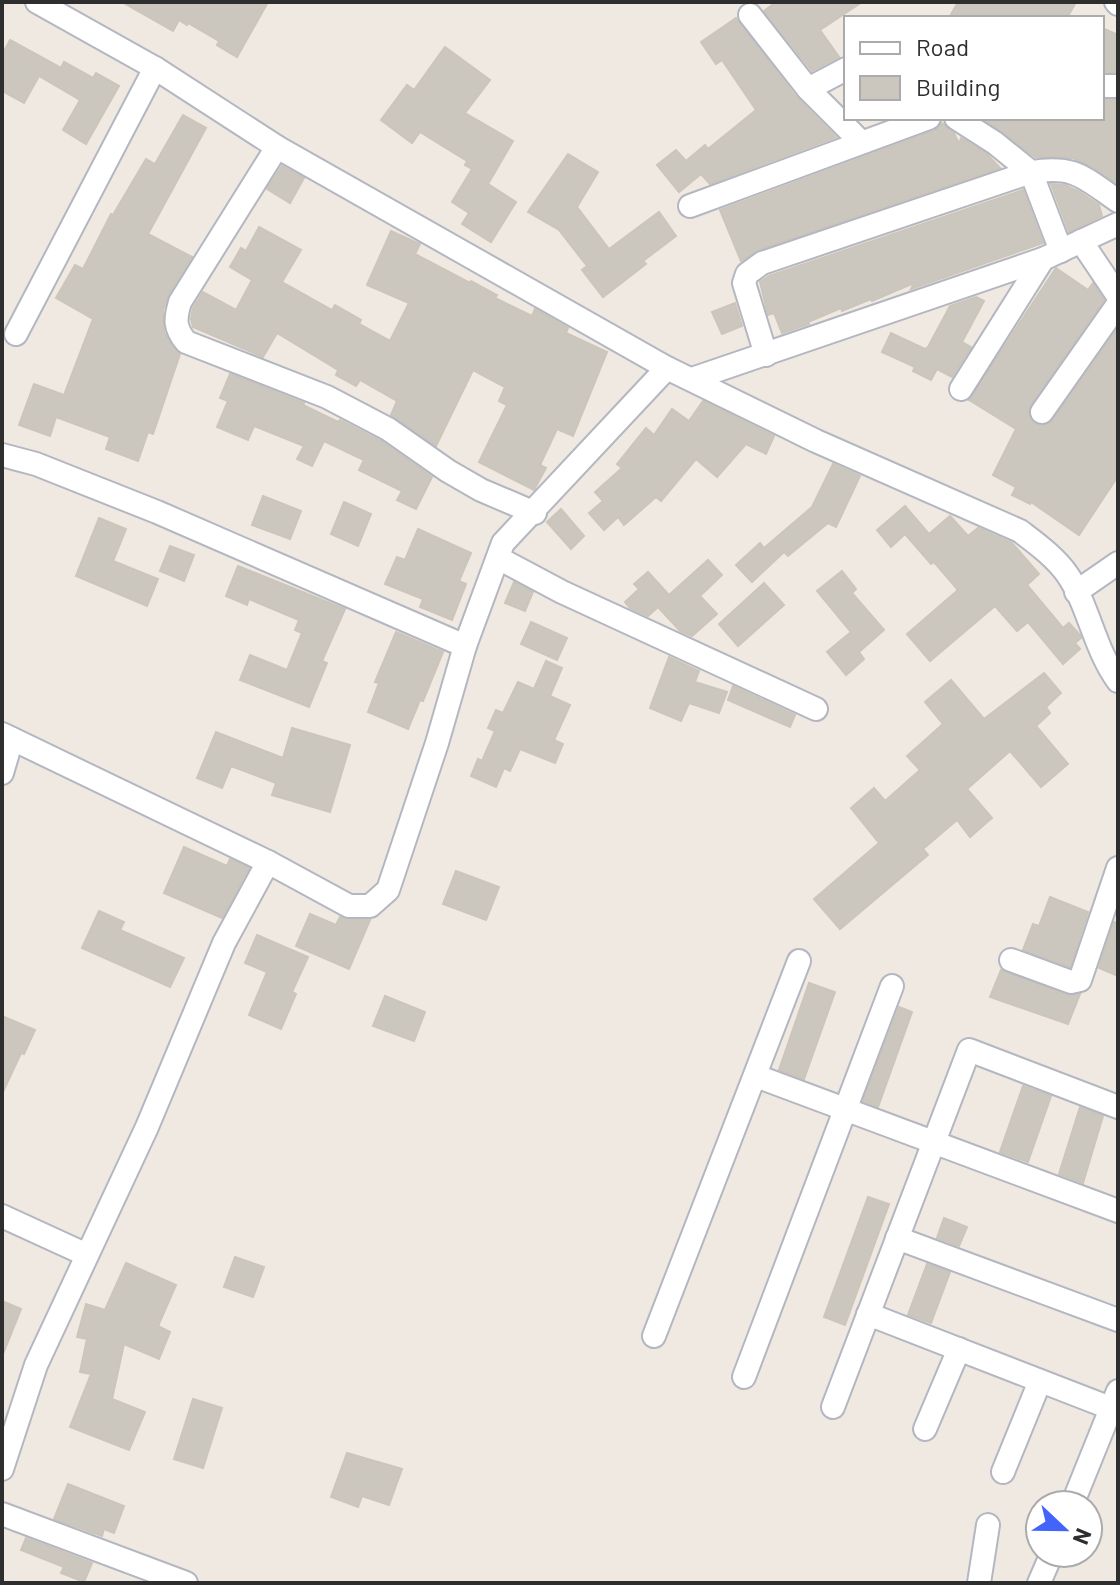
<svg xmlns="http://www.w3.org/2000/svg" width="1120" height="1585" viewBox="0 0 1120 1585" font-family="Barlow,sans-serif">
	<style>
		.building { fill: #cbc7bf; stroke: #cbc5ba; stroke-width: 2 }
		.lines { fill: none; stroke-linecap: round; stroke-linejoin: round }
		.minor-casing { stroke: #b4b7c1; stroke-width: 26 }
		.minor { stroke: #fff; stroke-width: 22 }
	</style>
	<rect width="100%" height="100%" fill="#efe9e1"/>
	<!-- building -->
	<g class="building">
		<polygon points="122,2 268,2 237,57 217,45 219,41 188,23 187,25 179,20 173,31"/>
		<polygon points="776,2 862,2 820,30 839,57 812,71 764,11"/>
		<polygon points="958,2 1076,2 1067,18 949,18"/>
		<polygon points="736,18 797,98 836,137 710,184 701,174 679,192 657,165 676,150 686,161 705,145 708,149 756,110 722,60 716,64 701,42"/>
		<polygon points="1102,28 1118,35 1118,72 1102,72"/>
		<polygon points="10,40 61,68 64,62 93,78 96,73 119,86 86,144 63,130 80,100 39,76 24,103 2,91 2,55"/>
		<polygon points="445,47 490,80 465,113 513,141 488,184 516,202 491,242 462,224 469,213 452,202 472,169 465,165 467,161 420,132 412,143 381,120 407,85 414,90"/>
		<polygon points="1102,100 1118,100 1118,184 1093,167 1073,158 1035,157 982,118 1102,118"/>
		<polygon points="183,115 206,128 148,234 192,257 168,295 163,310 164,332 180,354 153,434 148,432 138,461 106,449 110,437 56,417 50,436 19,425 34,384 64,395 93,319 56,298 75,265 83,269 111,214 113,215 146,159 155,164"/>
		<polygon points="942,123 954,133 959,144 961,138 987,154 1000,168 758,250 741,261 720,210 934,131"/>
		<polygon points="568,154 598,172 577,207 609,249 659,212 676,236 643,261 646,264 603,297 582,270 587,266 559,230 528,212"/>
		<polygon points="282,166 304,178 290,203 267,189"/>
		<polygon points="1051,184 1065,185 1080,192 1099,205 1102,216 1069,232"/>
		<polygon points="1023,190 1043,243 911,289 914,283 872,301 871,299 842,311 841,308 808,322 809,324 782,333 774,313 768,315 760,282 769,276"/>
		<polygon points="259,227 301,250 282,282 332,310 335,305 361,320 359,324 390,341 409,303 367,285 391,231 420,244 415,254 470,283 471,281 497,295 495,298 532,316 535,309 568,328 566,333 607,352 573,436 557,429 540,465 546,468 534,490 479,462 507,405 499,401 505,387 473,370 436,446 391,415 397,401 360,380 356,386 336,375 338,370 277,333 263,357 193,327 191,319 193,308 203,292 236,310 252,280 230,267 241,248 246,251"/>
		<polygon points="1056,268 1088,290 1093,283 1104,300 1031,404 1028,412 1033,423 1042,426 1053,420 1118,328 1118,476 1079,535 1031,502 1030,504 1012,495 1016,487 993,475 1016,429 969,400"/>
		<polygon points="976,297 984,301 962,342 971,347 952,377 937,369 931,380 913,371 915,367 882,352 891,333 925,349 928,347 950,306"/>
		<polygon points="735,303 742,326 722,334 712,312"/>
		<polygon points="230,374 304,403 303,405 338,422 340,420 381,441 432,477 416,509 397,500 402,491 359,470 364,460 324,441 312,466 297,459 304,446 254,426 248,440 217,427 228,401 220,398"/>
		<polygon points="703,401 774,436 766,454 746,444 717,477 696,459 661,501 656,497 624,525 618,517 604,530 589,513 603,501 595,492 622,468 617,464 646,428 654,435 672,409 689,421"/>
		<polygon points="833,464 860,476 836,527 828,523 788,556 784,552 752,582 736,565 760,543 764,548 812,507"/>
		<polygon points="263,496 301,511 290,539 252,525"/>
		<polygon points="344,502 371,514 358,546 331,534"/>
		<polygon points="905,506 929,534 950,516 968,536 978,528 1012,543 1039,574 1027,585 1063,628 1069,623 1080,635 1081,638 1075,643 1080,649 1063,664 1028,622 1017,631 995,606 930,661 907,634 958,590 934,562 931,564 905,534 891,547 877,530"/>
		<polygon points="561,509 584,536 571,549 547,522"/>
		<polygon points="99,518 126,529 113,561 158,579 147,606 76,576"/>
		<polygon points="418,529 471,553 459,581 466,584 452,620 420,607 423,599 385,584 397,557 405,560"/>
		<polygon points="170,546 194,555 184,581 160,571"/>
		<polygon points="708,560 722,575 700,596 717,614 692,636 680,631 658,607 648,616 630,608 625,602 639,589 634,584 648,572 669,595"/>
		<polygon points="238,566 345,609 322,661 327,663 309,707 240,680 250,655 287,670 302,633 295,630 299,620 249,599 247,605 226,596"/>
		<polygon points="842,571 856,589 852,593 884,630 859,652 864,659 846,675 827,652 851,632 817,591"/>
		<polygon points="514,582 533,592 525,611 505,603"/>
		<polygon points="764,583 784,605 738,646 719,624"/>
		<polygon points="531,622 567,638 557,660 521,644"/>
		<polygon points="396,632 443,652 423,701 420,700 408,729 368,712 379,683 375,682"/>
		<polygon points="669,657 699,671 695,682 727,692 719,713 689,703 681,721 650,708"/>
		<polygon points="546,661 562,668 550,696 570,705 554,740 563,744 555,763 520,749 510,771 504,768 496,787 471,776 478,759 482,761 495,731 488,728 496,710 503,713 518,682 534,689"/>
		<polygon points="1044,673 1061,693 1046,707 1050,713 1036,726 1068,764 1041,787 1010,751 967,789 992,818 970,837 957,820 923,849 928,855 840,929 814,899 879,843 851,808 874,788 885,801 920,770 907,756 943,724 925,702 951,680 984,719"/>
		<polygon points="733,686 795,715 790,727 728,700"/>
		<polygon points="292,728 350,745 330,812 272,795 276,783 231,766 222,788 197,778 216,732 283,758"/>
		<polygon points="184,847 227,866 230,859 249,868 222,918 164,893"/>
		<polygon points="456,871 499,887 486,920 443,904"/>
		<polygon points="1050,897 1088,912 1070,967 1023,950 1033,924 1039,926"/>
		<polygon points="99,911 124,922 120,930 184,958 170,987 82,948"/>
		<polygon points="310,914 336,925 340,917 349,920 370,920 349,969 296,946"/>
		<polygon points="1114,922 1118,923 1118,976 1099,968"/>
		<polygon points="257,935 308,957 292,992 296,994 281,1029 249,1015 267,972 245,963"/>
		<polygon points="1001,970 1066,995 1080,994 1068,1024 990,997"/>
		<polygon points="809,983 835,992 804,1079 779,1070"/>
		<polygon points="385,996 425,1012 414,1041 373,1026"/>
		<polygon points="899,1007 912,1012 878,1107 863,1101"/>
		<polygon points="2,1016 35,1030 24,1054 21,1053 2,1094"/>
		<polygon points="1023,1086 1051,1096 1028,1162 1000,1152"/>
		<polygon points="1080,1107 1103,1116 1083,1183 1059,1174"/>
		<polygon points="868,1197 889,1204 845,1325 824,1317"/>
		<polygon points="944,1218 967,1227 959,1246 937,1238"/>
		<polygon points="235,1257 264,1267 253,1297 224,1287"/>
		<polygon points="126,1263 176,1285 158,1326 170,1332 159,1359 124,1344 112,1399 145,1412 129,1450 70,1427 91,1374 80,1372 87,1339 77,1337 86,1304 105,1310"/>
		<polygon points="927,1264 950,1272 931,1323 908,1315"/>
		<polygon points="2,1301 21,1309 3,1354 2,1354"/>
		<polygon points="193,1399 222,1408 203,1468 174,1459"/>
		<polygon points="347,1453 402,1469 389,1505 362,1496 358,1507 331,1497"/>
		<polygon points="68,1484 124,1506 114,1533 104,1529 102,1536 54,1519"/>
		<polygon points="26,1538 92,1563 84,1582 61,1573 64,1567 21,1550"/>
	</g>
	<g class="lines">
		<!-- minor casing -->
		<g class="minor-casing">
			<g id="minor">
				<path d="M 37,2 L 155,68 L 277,147 L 667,368 L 816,441 L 1020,531 C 1037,544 1055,557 1067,574 C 1089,606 1094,648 1118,681"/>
				<polyline points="1116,2 1118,4"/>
				<polyline points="750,15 808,89 861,142"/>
				<polyline points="1102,86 1118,86"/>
				<polyline points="808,89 846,69"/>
				<path d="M 956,118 L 995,143 L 1031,172 C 1075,165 1083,177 1118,201"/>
				<path d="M 277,147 L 180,302 C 175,319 174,327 186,342 L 327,397 L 388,429 L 448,471 L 481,490 L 535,513"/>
				<polyline points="690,206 929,118"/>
				<polyline points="1081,241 1118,296"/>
				<polyline points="16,334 155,68"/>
				<polyline points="766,355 744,283 747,274 762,263 1031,172 1061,251"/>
				<polyline points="692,379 1043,259 1118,224"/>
				<polyline points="961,389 1043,259"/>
				<polyline points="1042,412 1118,304"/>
				<polyline points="2,455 36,464 157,512 465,646"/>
				<polyline points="498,558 562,592 816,709"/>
				<polyline points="1076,592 1118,563"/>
				<polyline points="2,734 268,862"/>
				<polyline points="2,773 12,739"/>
				<polyline points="1011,960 1071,982 1080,980 1118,868"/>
				<polyline points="756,1076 1118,1211"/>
				<polyline points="2,1216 87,1255"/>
				<polyline points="897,1238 1118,1320"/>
				<polyline points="868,1314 1118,1411"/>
				<polyline points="654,1336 799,961"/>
				<polyline points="744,1377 892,986"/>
				<polyline points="833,1407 969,1050 1118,1107"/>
				<polyline points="925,1429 959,1349"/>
				<polyline points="2,1469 36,1365 147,1127 224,943 268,862 349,906 370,906 388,890 437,743 465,646 503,543 667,368"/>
				<polyline points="1003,1472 1040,1381"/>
				<polyline points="1072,1505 1118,1391"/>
				<polyline points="2,1514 186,1583"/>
				<polyline points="979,1583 988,1525"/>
				<polyline points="1039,1583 1052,1553"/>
			</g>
		</g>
		<!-- minor -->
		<use href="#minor" class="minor"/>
	</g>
	<!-- border -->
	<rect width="1120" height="1585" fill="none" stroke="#2e2e2e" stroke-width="8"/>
	<!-- legend -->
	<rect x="844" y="16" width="260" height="104" fill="#ffffff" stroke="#ababab" stroke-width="2"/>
	<rect x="860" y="42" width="40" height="12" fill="#ffffff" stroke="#ababab" stroke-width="2"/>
	<text x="916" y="56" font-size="24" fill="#2e2e2e">Road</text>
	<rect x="860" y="76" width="40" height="24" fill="#cbc7bf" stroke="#ababab" stroke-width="2"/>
	<text x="916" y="96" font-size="24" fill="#2e2e2e">Building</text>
	<!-- north arrow -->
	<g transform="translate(1064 1529) rotate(112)"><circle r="38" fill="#ffffff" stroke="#ababab" stroke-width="2"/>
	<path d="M0-6L14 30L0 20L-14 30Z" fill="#4264fb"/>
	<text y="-12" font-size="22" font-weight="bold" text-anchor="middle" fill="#2e2e2e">N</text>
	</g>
</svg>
